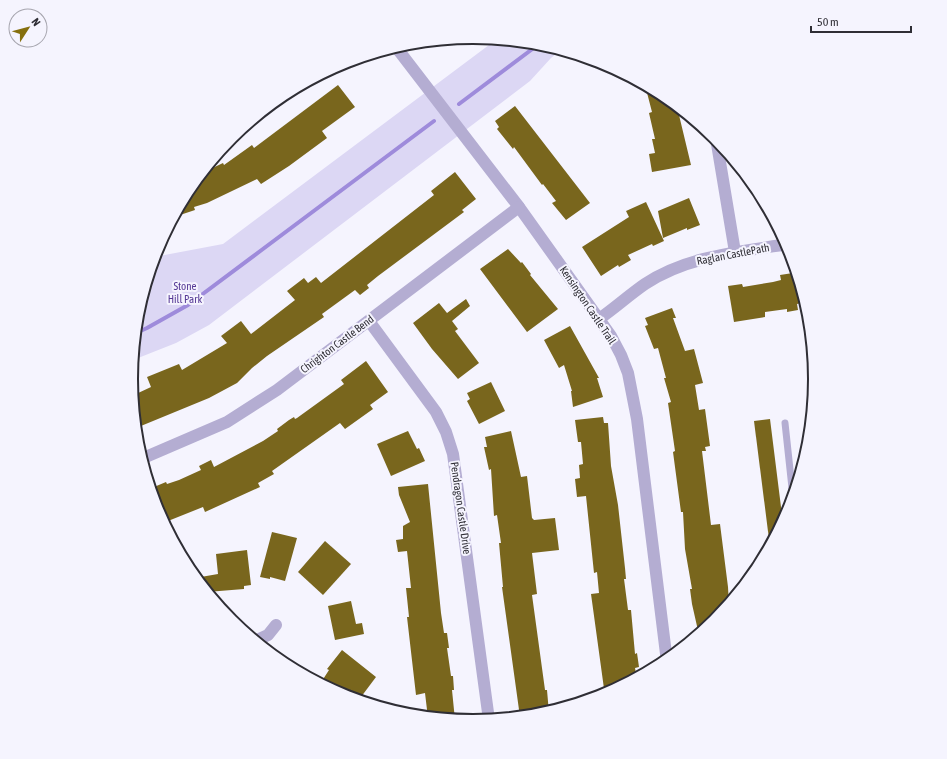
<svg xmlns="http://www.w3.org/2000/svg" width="947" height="759" viewBox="0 0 947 759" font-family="'Asap Condensed',sans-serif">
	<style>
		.green { fill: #dcd7f4 }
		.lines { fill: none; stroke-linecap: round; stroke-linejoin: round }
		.stream { stroke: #9e8bdb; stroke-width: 4 }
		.building { fill: #79661d }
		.service { stroke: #b4add2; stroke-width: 7 }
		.minor { stroke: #b4add2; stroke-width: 12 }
		.labels { text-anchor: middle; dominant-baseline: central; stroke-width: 4; stroke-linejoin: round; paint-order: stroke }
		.street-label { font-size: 11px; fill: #2f2e35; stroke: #f5f4fe }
		.park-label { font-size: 11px; fill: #553895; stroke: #f5f4fe }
		.rim { fill: none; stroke: #2f2e35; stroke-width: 2 }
	</style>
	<rect width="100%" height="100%" fill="#f5f4fe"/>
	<!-- green -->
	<polygon class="green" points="497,39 541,44 561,50 551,58 530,81 209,325 176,343 133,360 138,312 154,257 223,244"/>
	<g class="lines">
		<!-- stream -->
		<g class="stream">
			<polyline points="459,104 539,44"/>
			<polyline points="136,333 147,328 188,305 434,121"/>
		</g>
	</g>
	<!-- building -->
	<g class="building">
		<polygon points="338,85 355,107 322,131 327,138 289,166 261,184 257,179 207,203 194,207 195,210 174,217 189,189 202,173 223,163 224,165 252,145 254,148"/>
		<polygon points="645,85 664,95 686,113 679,115 691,165 652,172 649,154 655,153 652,139 655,139 649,113 652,112"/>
		<polygon points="515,106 590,203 566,220 552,203 556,201 543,184 542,185 514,147 513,149 497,129 499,127 495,121"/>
		<polygon points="455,172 476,199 462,210 464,212 378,276 367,285 369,288 360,295 355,290 322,314 324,317 267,356 252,368 237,383 209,398 136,428 133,398 137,396 136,394 151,387 147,377 179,364 182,370 227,343 221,336 241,321 251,334 295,300 287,291 304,278 308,283 316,277 321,283 434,195 431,191"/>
		<polygon points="689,198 700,225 687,230 687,228 663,238 658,211"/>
		<polygon points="646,202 664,241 653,246 652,244 628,255 631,260 619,267 618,265 601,276 582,247 629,217 626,211"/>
		<polygon points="508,249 521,263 522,262 531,274 530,275 558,309 527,332 480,269"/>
		<polygon points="793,273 793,275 798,275 806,302 797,304 798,310 787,312 787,309 765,312 765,317 734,322 728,286 742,284 743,287 773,282 781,280 780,275"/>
		<polygon points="466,299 470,306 452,321 458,329 455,331 479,363 458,379 432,349 413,323 439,303 447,313"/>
		<polygon points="672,308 676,318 673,318 685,351 694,349 703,383 695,385 699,410 705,409 710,446 705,447 706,451 702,451 711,525 720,524 728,587 729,605 716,622 699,635 692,604 690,589 692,589 685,549 683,512 681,512 673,452 675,451 668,403 671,402 664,378 666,378 658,348 654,349 645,326 648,325 645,318"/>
		<polygon points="570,326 599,378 597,378 603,397 573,407 571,391 572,391 564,365 559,368 544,340"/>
		<polygon points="366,361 388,392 370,405 373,409 345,429 340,423 272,471 274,474 258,483 260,487 205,512 203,507 163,523 157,510 151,490 155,488 154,487 166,482 167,484 179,480 201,470 199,466 211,460 214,467 263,441 278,431 277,429 289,420 294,417 295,419 297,418 344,384 341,380"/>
		<polygon points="491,382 505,411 479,424 467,401 470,399 467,393"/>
		<polygon points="603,417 604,423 608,423 611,466 618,505 625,568 626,579 624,579 628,610 631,610 635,654 637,653 639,667 635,668 637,679 605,696 591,594 599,593 597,572 594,573 586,496 577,497 575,479 580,478 579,465 583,464 581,442 578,442 575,420"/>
		<polygon points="770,419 783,523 770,547 754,421"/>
		<polygon points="408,431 417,449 419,448 425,461 391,476 377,444"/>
		<polygon points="511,431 521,477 527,476 532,518 534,520 555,518 559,550 532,553 537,594 532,595 545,690 547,690 549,713 520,717 502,587 503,587 499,543 501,543 497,515 494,516 491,469 489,470 484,447 487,447 485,437"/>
		<polygon points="428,484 441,613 444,633 447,633 449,648 447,648 451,676 453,676 454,690 452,690 455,720 428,718 425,693 416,695 407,617 409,617 406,588 411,588 407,551 398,552 396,540 403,539 403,526 410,522 399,495 398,487"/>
		<polygon points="272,532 297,538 285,581 270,577 270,579 260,577"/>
		<polygon points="325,541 351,564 323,595 298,572"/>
		<polygon points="247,550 251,585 244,586 244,589 207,592 195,578 218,574 216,554"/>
		<polygon points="351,601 356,624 362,623 364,634 335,640 328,606"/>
		<polygon points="342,650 376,677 358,701 345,697 335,689 333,691 320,684 329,670 327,669"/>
	</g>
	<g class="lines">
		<!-- service -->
		<g class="service">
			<polyline points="785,423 792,488"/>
			<polyline points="794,498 792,488 796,487"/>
		</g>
		<!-- minor -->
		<g class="minor">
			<polyline points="396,47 519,207 611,336 621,355 628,373 637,419 667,662"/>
			<polyline points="716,138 735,252"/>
			<path d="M 599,319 C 615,308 629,295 645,284 C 687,256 739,252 788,244"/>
			<polyline points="369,321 436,412 446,432 453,454 489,720"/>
			<polyline points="141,459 227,422 277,390 519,207"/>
			<polyline points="255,641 268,635 276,625"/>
		</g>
	</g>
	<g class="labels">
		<!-- street labels -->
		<g class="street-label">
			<text transform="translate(733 254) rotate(-11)">Raglan CastlePath</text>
			<text transform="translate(588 305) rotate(56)">Kensington Castle Trail</text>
			<text transform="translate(337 344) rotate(-37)">Chrighton Castle Bend</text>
			<text transform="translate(461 508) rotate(82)">Pendragon Castle Drive</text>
		</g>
		<!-- park labels -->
		<g class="park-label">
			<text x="185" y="286">Stone<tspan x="185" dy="13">Hill Park</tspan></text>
		</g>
	</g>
	<!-- crop -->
	<path d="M0 0H947V759H0ZM138 379a335 335 0 1 1 670 0a335 335 0 1 1-670 0Z" fill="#f5f4fe" fill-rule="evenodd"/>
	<path class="rim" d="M138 379a335 335 0 1 1 670 0a335 335 0 1 1-670 0Z"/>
	<!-- north arrow -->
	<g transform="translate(28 28) rotate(54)"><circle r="19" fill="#f5f4fe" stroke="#a6a5ae"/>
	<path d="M0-3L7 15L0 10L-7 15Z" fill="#856f0e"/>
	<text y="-6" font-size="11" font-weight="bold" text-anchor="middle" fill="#2f2e35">N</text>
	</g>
	<!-- scale -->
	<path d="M811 26v6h100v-6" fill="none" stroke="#2f2e35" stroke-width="2"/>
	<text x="817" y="26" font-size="12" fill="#2f2e35" stroke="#f5f4fe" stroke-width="3" paint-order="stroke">50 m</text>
</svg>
